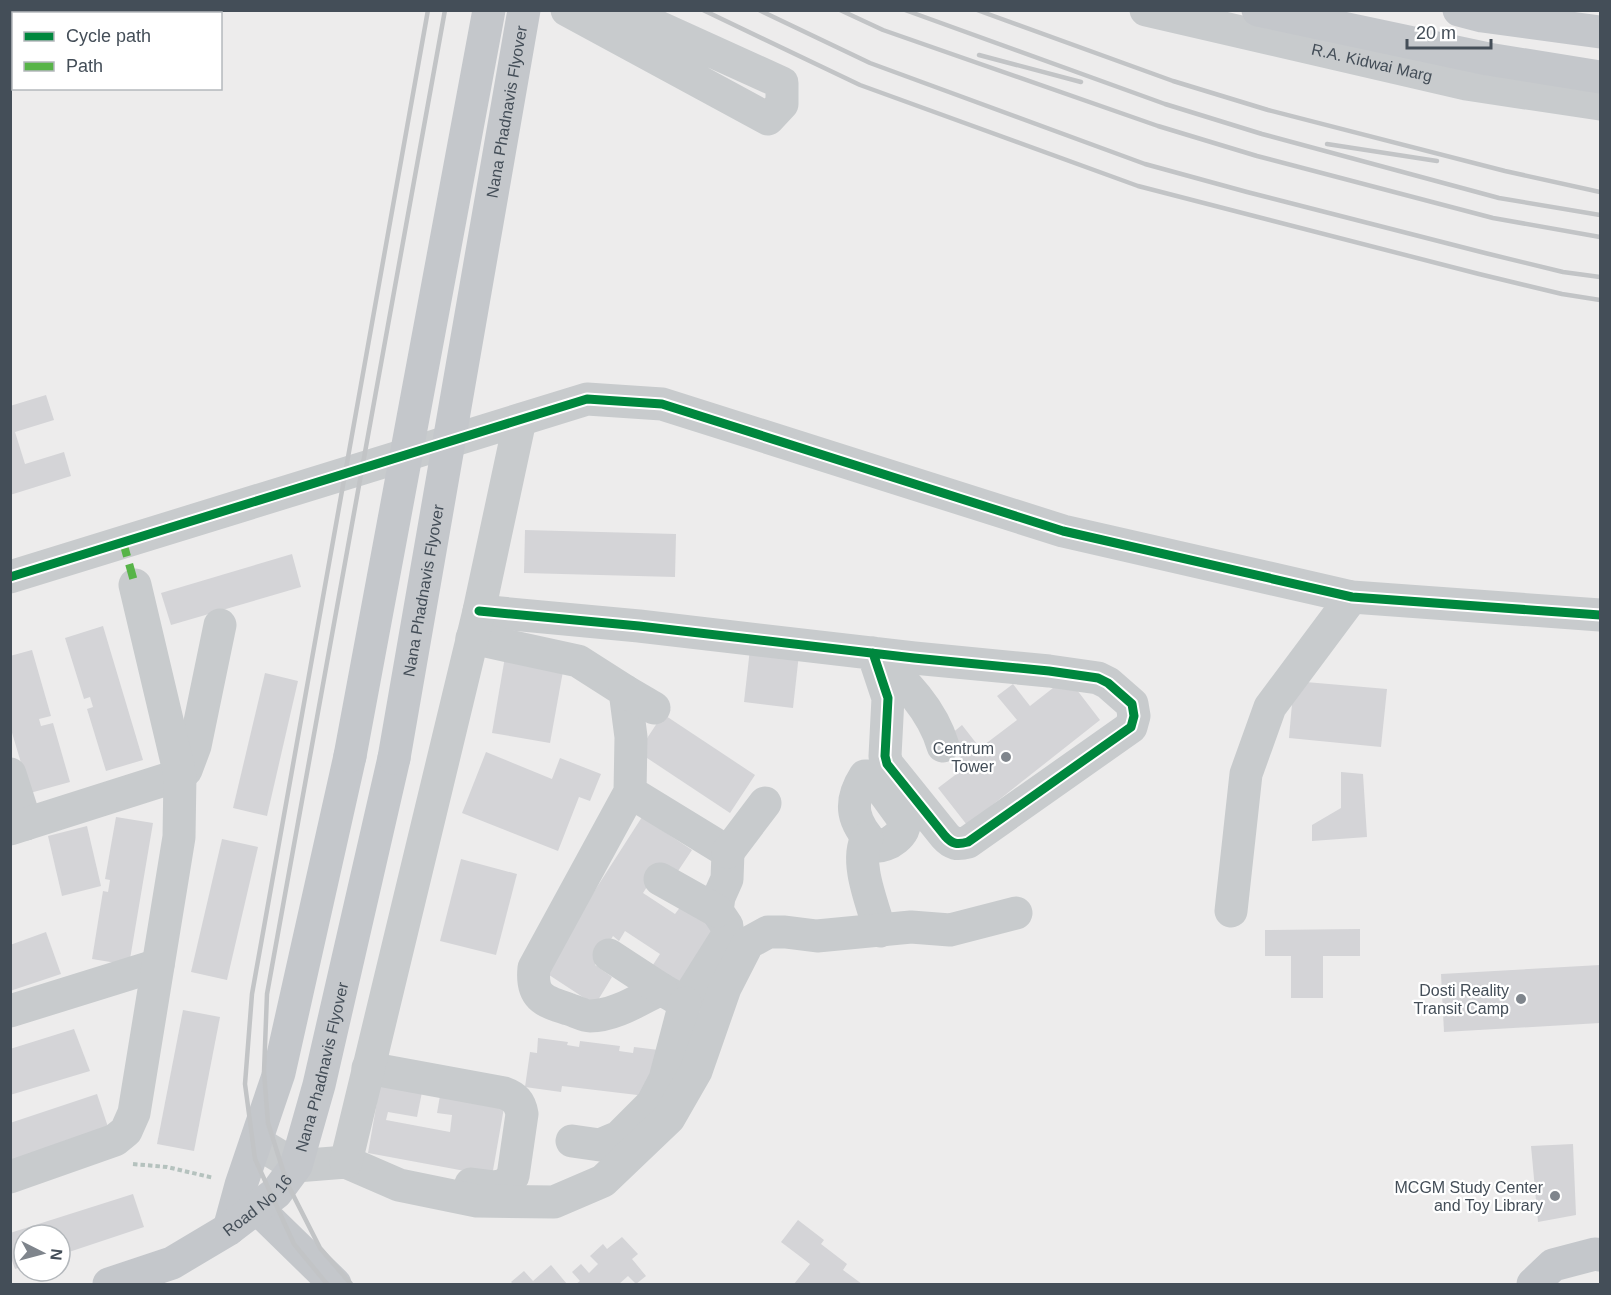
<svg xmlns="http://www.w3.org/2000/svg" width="1611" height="1295" viewBox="0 0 1611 1295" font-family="Arial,sans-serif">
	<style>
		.building { fill: #d4d4d7 }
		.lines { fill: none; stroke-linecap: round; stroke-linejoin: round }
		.path { stroke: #b5c2be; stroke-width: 4; stroke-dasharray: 4.5 3; stroke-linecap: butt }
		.minor { stroke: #c8cbcd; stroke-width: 33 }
		.major { stroke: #c4c7cb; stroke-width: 33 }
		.rail { stroke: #c2c4c6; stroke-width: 4.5 }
		.major-bridge { stroke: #c4c7cb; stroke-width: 33 }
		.quiet { stroke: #57b448; stroke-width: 8; stroke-dasharray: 15 8; stroke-linecap: butt }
		.cycleway-casing { stroke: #fff; stroke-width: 13 }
		.cycleway { stroke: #00873e; stroke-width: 9 }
		.poi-dot { fill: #7f858c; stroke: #fff; stroke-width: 2 }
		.labels { text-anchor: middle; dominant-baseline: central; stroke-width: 4.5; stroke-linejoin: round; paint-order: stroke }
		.street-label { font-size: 16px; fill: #444e58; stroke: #fff }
		.poi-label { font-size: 16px; fill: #444e58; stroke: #fff; text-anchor: end }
	</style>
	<rect width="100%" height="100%" fill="#edecec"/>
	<!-- building -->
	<g class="building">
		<polygon points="46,395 54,420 15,432 25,464 64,452 71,476 10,495 10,406"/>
		<polygon points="525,530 676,534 675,577 524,573"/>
		<polygon points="292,554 301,587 171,625 161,593"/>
		<polygon points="103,626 143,760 106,771 87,709 93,707 90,697 84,699 65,638"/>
		<polygon points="751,640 800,645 793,708 744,702"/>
		<polygon points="32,650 51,716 39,719 41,726 53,723 70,782 30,793 10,726 10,656"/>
		<polygon points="506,651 565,660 550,743 492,733"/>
		<polygon points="265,673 298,681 267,816 233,808"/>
		<polygon points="1067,677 1100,720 967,825 938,788 967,766 945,739 962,725 980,748 1017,720 997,696 1013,684 1030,706"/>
		<polygon points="1294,681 1387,689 1381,747 1289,738"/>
		<polygon points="663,714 755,775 730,813 638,752"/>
		<polygon points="486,752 552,779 560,758 601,774 590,801 579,797 558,851 462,813"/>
		<polygon points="1341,772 1363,774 1367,837 1312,841 1312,825 1341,808"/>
		<polygon points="116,817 153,823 129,965 92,959 103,891 108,892 110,880 105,879"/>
		<polygon points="642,817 692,850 674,877 659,868 643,893 675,914 681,906 722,933 683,993 649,971 660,954 625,931 619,941 613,936 595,965 612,977 595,1005 543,971"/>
		<polygon points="87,826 101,886 62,896 48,836"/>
		<polygon points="222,839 258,847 227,980 191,972"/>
		<polygon points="461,859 517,874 496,955 440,941"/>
		<polygon points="1360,929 1360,956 1323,956 1323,998 1291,998 1291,956 1265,956 1265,930"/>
		<polygon points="46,932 61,974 10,991 10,945"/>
		<polygon points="1600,965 1600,1023 1444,1032 1441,974"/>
		<polygon points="183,1010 220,1017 194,1151 157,1144"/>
		<polygon points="74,1029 90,1071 10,1095 10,1049"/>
		<polygon points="538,1038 568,1042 567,1045 579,1047 580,1041 620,1046 619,1051 633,1053 634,1047 667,1051 654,1097 562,1086 561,1092 525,1087 530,1052 537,1053"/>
		<polygon points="381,1079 423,1087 417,1117 388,1112 386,1120 450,1132 452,1115 437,1113 441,1090 505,1102 492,1176 368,1153"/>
		<polygon points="97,1094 108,1127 10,1161 10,1123"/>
		<polygon points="1573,1144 1576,1215 1538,1222 1531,1146"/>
		<polygon points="133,1194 144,1227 60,1255 60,1235 24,1235 24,1266 15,1269 10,1255 10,1233"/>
		<polygon points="798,1220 824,1240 821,1244 847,1264 843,1270 862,1284 794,1284 810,1264 781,1242"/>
		<polygon points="622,1237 638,1254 632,1259 646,1276 636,1284 628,1276 619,1284 576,1284 580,1281 572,1272 581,1264 589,1273 598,1264 590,1256 603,1244 607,1249"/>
		<polygon points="551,1265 567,1284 513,1284 511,1282 524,1271 533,1281"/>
	</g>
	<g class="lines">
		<!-- path -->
		<polyline class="path" points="133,1164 167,1167 214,1178"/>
		<!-- minor -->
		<g class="minor">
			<polyline points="567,10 768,119 782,104 782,83 621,10"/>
			<path id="s1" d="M 1146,10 L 1466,84 L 1600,104"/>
			<polyline points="10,577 587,399 662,404 1063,531 1352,597 1600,615"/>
			<path d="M 479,611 L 639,626 L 914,658 L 1049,671 L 1098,678 L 1108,683 L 1132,704 L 1134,716 L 1131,727 L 968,842 C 957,845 952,844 945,836 L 887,764 L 885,756 L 888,698 L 873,653"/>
			<path d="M 472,638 L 578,661 L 625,691 L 631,737 L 630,792 L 534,968 C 531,997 543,1001 568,1009 C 575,1011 584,1016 590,1016 C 615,1016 640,999 661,989 L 685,1003 L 727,936 L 727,926 L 717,911 L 719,897 L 727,879 L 728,852 L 630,792"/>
			<path d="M 877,657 C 905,682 932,709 943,746"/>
			<polyline points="625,691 654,708"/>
			<polyline points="10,774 26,824"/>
			<path d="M 865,776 L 872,776 L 904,820 C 908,833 887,848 875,846 C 853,823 847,804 865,776 Z"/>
			<polyline points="10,829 180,775 186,770 195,746 220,625"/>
			<path d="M 867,838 C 854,862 873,905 880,931"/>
			<polyline points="728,852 765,803"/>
			<polyline points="660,879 717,911"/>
			<polyline points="1231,911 1246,774 1270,707 1352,597"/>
			<polyline points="609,955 661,989"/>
			<polyline points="10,1011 158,965"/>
			<path d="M 368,1068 L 504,1093 C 515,1097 520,1102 522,1114 L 513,1176 L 505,1185 L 495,1187 L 471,1184"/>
			<polyline points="572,1141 600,1145 619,1137 652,1104 665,1079 685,1003"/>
			<polyline points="256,1142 296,1166 346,1162 399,1185 477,1201 554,1202 603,1181 669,1118 696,1071 725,988 748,943 768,932 785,932 817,936 911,927 950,930 1016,913"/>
			<polyline points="346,1162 479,611 520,420"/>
			<polyline points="10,1177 115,1140 126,1131 134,1113 179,837 180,775 135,585"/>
		</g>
		<!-- major -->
		<g class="major">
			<polyline points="1258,10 1488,59 1600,77"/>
			<polyline points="1459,10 1482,16 1600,32"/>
			<polyline points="240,1195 257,1208 335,1284"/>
			<polyline points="229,1229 241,1185 279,1073 350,756"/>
			<path id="s2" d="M 109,1284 L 172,1263 L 229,1229 L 276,1193 L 296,1166 L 319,1085 L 394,758"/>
			<polyline points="1533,1284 1553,1265 1595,1254 1600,1255"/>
		</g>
		<!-- rail -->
		<g class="rail">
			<polyline points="703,10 860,85 1138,186 1479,274 1562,294 1600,300"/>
			<polyline points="759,10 870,63 1145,164 1247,192 1485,253 1563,272 1600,277"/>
			<polyline points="840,10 883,30 1158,126 1257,156 1493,218 1600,237"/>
			<polyline points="905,10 1165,104 1262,134 1499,198 1600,215"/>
			<polyline points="977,10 1173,81 1268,110 1505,171 1600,192"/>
			<polyline points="979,55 1081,82"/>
			<polyline points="1327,144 1437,161"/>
			<polyline points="327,1284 294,1244 255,1159 245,1084 252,994 428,10"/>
			<polyline points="351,1284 320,1248 287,1183 268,1123 264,1072 267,994 445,10"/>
		</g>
		<!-- major-bridge -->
		<g class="major-bridge">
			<polyline points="350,756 489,10"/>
			<path id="s3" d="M 394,758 L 524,10"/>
		</g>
		<!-- quiet -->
		<polyline class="quiet" points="123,542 135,585"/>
		<!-- cycleway casing -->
		<g class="cycleway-casing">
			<g id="cycleway">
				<polyline points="10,577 587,399 662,404 1063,531 1352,597 1600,615"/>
				<path d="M 479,611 L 639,626 L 914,658 L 1049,671 L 1098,678 L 1108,683 L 1132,704 L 1134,716 L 1131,727 L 968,842 C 957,845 952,844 945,836 L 887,764 L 885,756 L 888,698 L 873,653"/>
			</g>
		</g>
		<!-- cycleway -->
		<use href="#cycleway" class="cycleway"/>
	</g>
	<!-- markers -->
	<g class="poi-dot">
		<circle cx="1006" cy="757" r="6"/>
		<circle cx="1521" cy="999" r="6"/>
		<circle cx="1555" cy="1196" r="6"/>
	</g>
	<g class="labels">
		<!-- street labels -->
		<g class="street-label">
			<text stroke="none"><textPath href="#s1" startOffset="232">R.A. Kidwai Marg</textPath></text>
			<text stroke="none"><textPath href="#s3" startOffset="656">Nana Phadnavis Flyover</textPath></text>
			<text stroke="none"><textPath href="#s3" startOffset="170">Nana Phadnavis Flyover</textPath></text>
			<text stroke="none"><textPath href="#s2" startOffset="328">Nana Phadnavis Flyover</textPath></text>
			<text stroke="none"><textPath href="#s2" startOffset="170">Road No 16</textPath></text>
		</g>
		<!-- poi labels -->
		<g class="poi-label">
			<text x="994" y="748">Centrum<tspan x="994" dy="18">Tower</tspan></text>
			<text x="1509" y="990">Dosti Reality<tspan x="1509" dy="18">Transit Camp</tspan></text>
			<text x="1543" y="1187">MCGM Study Center<tspan x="1543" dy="18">and Toy Library</tspan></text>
		</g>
	</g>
	<!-- border -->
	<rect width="1611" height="1295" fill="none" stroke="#444e58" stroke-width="24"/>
	<!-- legend -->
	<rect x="12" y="12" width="210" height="78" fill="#ffffff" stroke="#b4b8bc" stroke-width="1.5"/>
	<rect x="24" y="32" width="30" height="9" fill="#00873e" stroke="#b4b8bc" stroke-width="1.5"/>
	<text x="66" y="42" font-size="18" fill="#444e58">Cycle path</text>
	<rect x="24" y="62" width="30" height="9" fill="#57b448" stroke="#b4b8bc" stroke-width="1.5"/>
	<text x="66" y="72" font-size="18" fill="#444e58">Path</text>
	<!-- north arrow -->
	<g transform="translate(42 1253) rotate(96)"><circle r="28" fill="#ffffff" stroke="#b4b8bc" stroke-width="1.5"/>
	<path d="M0-4.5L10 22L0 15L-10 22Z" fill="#7f858c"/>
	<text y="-9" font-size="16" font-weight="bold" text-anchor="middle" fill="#444e58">N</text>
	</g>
	<!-- scale -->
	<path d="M1407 39v9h84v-9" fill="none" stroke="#444e58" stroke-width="3"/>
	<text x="1416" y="39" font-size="18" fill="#444e58" stroke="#ffffff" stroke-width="4.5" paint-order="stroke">20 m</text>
</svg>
